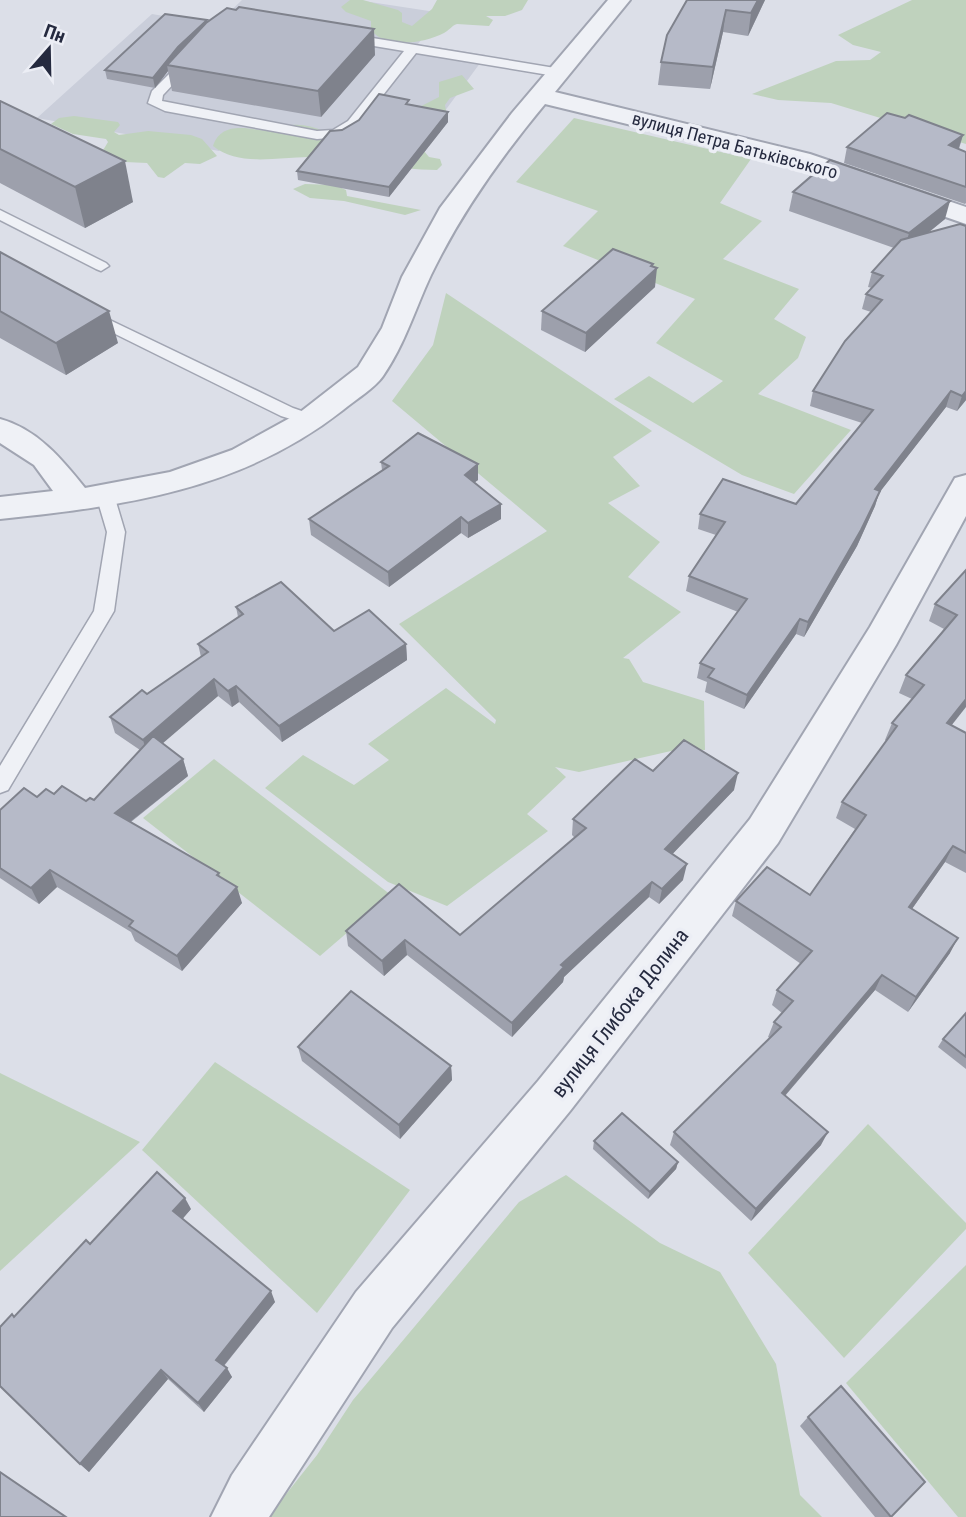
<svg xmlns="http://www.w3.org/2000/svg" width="966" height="1517" viewBox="0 0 966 1517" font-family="'Roboto Condensed',sans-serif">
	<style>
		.built { fill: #caceda }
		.green { fill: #bfd2bd }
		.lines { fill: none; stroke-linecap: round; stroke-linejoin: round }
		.service-casing { stroke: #a1a5b2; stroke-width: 3 }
		.minor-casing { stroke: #a1a5b2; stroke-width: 4 }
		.service { fill: #eff1f6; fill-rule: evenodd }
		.minor { fill: #eff1f6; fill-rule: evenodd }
		.wall { fill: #9da0ac }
		.shaded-wall { fill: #7f828c }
		.building { fill: #b6bac8; stroke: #7f828c; stroke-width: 2 }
		.labels { text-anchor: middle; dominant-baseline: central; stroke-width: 7; stroke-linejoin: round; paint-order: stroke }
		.far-street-label { font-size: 18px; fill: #252a3f; stroke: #eceef5 }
		.street-label { font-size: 21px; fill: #252a3f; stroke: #eceef5 }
	</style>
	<rect width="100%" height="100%" fill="#dcdfe8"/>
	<!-- built -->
	<polygon class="built" points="242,0 357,0 442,13 418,44 486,55 406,164 236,133 219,151 37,118 152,14 216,25"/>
	<!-- green -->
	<g class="green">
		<path d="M 350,0 L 363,0 L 398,10 L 402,13 L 402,22 L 412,26 L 432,9 L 437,0 L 528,0 L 522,10 L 505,16 L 486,16 L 493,20 L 489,26 L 457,24 C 451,26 450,30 444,33 C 424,43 387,50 371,30 L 371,21 L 346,12 L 341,7 Z"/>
		<polygon points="912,0 966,0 966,144 831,103 778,100 752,94 836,61 870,60 881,52 853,45 838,35"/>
		<path d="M 462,75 L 474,89 L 450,98 L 445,105 L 447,117 L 424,151 L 429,157 L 440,159 L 442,165 L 437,170 C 395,170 354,159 313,157 C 280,156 241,168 213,146 C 223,116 258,133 276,131 C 282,130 286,126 292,125 C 312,123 332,135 349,143 L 439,97 L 439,82 Z"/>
		<polygon points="74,116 118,122 120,125 114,132 119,135 148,131 191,135 202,139 217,156 200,164 185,163 164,178 158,177 147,163 125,162 102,152 108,142 106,139 73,134 51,124 59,118"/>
		<polygon points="574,118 751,159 720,203 762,221 723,259 799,289 774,319 806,337 798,358 758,394 851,430 794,494 742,475 614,399 649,376 693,403 723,381 656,343 695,299 563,246 598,211 516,182"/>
		<polygon points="305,184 335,185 346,190 347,196 421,210 405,215 344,201 310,198 293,189"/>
		<polygon points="446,293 652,431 613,457 640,486 608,503 660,542 628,577 681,612 623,658 629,659 643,682 704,701 705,750 671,751 579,772 555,767 566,777 527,814 548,831 447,906 388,882 265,788 303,755 354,785 389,760 368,744 446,688 495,724 496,720 399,624 547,531 392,401 433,345"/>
		<polygon points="214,759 391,895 320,956 143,818"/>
		<polygon points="215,1062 410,1190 317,1313 142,1150"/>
		<polygon points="0,1073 140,1142 0,1271"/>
		<polygon points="868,1124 966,1223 966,1229 844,1358 748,1253"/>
		<polygon points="566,1175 660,1243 720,1272 776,1364 800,1495 822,1517 268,1517 317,1455 353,1400 519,1202"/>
		<polygon points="966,1265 966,1517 958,1517 846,1383"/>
	</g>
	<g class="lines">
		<!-- service casing -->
		<g class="service-casing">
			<g id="service">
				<polygon points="348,34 561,69 567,73 561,77 416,53 358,127 341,137 317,139 165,111 148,103 152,91 184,59 188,58 194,62 163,95 162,101 317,131 333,130 348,121 404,51 344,41 344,35"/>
				<polygon points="0,210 106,263 109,266 101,271 96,269 0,220"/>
				<polygon points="91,311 293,408 316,416 318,420 310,425 281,416 85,319 83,316 85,313"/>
				<polygon points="105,489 114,495 125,532 114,611 8,790 0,793 0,766 94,611 107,532 96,495"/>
			</g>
		</g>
		<!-- minor casing -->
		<g class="minor-casing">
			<g id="minor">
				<path d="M 608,0 L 630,0 L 555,92 L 810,154 L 966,207 L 966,224 L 792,164 L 545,104 C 501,157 461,213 431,275 C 415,309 405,344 383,376 C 374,389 356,399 343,410 C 241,490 125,506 0,519 L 0,497 L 53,491 L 34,465 L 0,443 L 0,419 C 37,429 62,459 85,488 L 170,472 L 232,450 L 299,413 L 358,367 L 382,328 L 402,277 L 440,208 L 512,113 Z"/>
				<polygon points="966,475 966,516 896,645 778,843 570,1111 392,1328 269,1517 211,1517 232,1475 356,1292 538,1081 750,819 870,627 955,478"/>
			</g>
		</g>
		<!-- service -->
		<use href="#service" class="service"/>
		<!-- minor -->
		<use href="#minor" class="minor"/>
	</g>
	<!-- wall -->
	<g class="wall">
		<polygon points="687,0 765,0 748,36 723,32 710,89 658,85 661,62"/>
		<polygon points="207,22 375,55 321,117 172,91 168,71 155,88 107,79 105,70"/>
		<polygon points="0,101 133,202 85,228 0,183"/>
		<polygon points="409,104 448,112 448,122 389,197 298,180 297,171 342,130"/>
		<polygon points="963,135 959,149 966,152 966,203 965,204 844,163 847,147"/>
		<polygon points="793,192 945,219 928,233 966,226 966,400 957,411 946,407 879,493 875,506 857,546 804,637 796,634 744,709 705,692 707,682 697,678 700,663 738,612 686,591 689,576 716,535 698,529 700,514 796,504 862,423 810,406 813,391 871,312 862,309 866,294 872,288 868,287 872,272 894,248 789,211"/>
		<polygon points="0,252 118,343 66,375 0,338"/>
		<polygon points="653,264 655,287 585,352 541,330 542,311"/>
		<polygon points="381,462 478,464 478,480 474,482 501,519 468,538 461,533 389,587 311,535 309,519 382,470"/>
		<polygon points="966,570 951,726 966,733 966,873 945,862 912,909 950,953 908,1012 875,990 785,1096 821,1145 751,1221 670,1145 674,1132 770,1038 768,1037 774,1022 782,1013 772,1005 777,990 801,964 732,916 736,901 810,895 855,829 836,818 842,802 886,741 885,740 892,723 912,699 899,693 906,675 944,629 929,621 935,604"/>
		<polygon points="236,607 334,631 406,644 407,660 282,742 239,702 232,707 218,696 162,743 183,759 188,776 131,822 219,873 220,877 242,903 182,971 135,941 131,932 57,887 39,904 0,878 0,810 37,797 54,794 86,801 94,800 140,750 115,733 110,717 147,694 201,657 198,644 238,617"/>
		<polygon points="653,771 734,790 672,854 683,880 659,904 649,897 564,977 563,982 512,1037 407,955 384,976 348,946 346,931 460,935 575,838 572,835 573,819"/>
		<polygon points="966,1013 966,1069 938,1047 943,1039"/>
		<polygon points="298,1047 451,1066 452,1080 400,1139 302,1061"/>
		<polygon points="594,1141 678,1162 676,1169 648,1199 593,1149"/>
		<polygon points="191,1209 182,1219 275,1302 224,1366 232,1377 204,1412 168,1379 89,1472 80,1464 14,1317 90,1244"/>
		<polygon points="808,1417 891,1517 875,1517 800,1426"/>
	</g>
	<!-- shaded-wall -->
	<g class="shaded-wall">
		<polygon points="758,0 765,0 748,36 751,13"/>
		<polygon points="726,10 723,32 710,89 713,67"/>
		<polygon points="207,20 208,30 167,65 168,71 155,88 153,78 178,47"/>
		<polygon points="374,29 375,55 321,117 318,91"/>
		<polygon points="448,112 448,122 389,197 389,187"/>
		<polygon points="963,135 958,150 949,145"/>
		<polygon points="125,161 133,202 85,228 75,187"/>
		<polygon points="950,201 945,219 904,252 909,233"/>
		<polygon points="653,264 651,274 657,268 655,287 585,352 586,333"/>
		<polygon points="109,311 118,343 66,375 56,343"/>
		<polygon points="951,391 946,407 879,493 875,506 857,546 804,637 808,622 875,489"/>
		<polygon points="966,391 966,400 957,411 962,396"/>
		<polygon points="478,464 478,480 465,490 465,475"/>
		<polygon points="501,504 501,519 468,538 468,523"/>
		<polygon points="461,517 461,533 389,587 388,572"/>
		<polygon points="800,619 796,634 744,709 747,695"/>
		<polygon points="406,644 407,660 282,742 279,726"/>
		<polygon points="214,679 218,696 148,756 143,740"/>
		<polygon points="236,686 239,702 232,707 228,691"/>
		<polygon points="966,699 966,707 940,740 947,723"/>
		<polygon points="183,759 188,776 121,829 115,813"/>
		<polygon points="738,773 734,790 662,865 665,849"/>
		<polygon points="953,846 945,862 902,923 909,907"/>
		<polygon points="687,864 683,880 659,904 662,889"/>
		<polygon points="50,870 57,887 39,904 31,888"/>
		<polygon points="652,882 649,897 564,977 563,982 512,1037 512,1023 561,965"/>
		<polygon points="237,887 242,903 182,971 177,956"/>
		<polygon points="958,938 950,953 908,1012 916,997"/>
		<polygon points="405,940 407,955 384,976 382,961"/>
		<polygon points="882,975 875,990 776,1106 782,1093"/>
		<polygon points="451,1066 452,1080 400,1139 399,1125"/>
		<polygon points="828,1132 821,1145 751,1221 756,1209"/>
		<polygon points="678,1162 676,1169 648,1199 650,1192"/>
		<polygon points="185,1198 191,1209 179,1223 173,1211"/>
		<polygon points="271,1291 275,1302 221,1369 216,1360"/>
		<polygon points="227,1368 232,1377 204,1412 198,1403"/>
		<polygon points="161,1370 168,1379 89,1472 80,1464"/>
	</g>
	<!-- building -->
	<g class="building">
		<polygon points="687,0 758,0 751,13 726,10 713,67 661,62 667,35"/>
		<polygon points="239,7 374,29 318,91 167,65 206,23 227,8 236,10"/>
		<polygon points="165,14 207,20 178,47 153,78 105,70"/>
		<polygon points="379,94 409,100 406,104 448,112 389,187 297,171 330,131 342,130 359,120"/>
		<polygon points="0,101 125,161 75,187 0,149"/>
		<polygon points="887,113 905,118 909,115 963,135 949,145 966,152 966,187 847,147"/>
		<polygon points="830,160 950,201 909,233 793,192"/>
		<polygon points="960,224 966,226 966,391 962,396 951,391 875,489 880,491 861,530 808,622 800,619 747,695 708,677 714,669 700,663 747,599 689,576 725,522 700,514 723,479 796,504 873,410 813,391 845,341 882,300 866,294 883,276 872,272 901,240"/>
		<polygon points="613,249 653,264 651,266 657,268 586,333 542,311"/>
		<polygon points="0,252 109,311 56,343 0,311"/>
		<polygon points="418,433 478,464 465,475 501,504 468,523 461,517 388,572 309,519 389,466 381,462"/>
		<polygon points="966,570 966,699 947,723 966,733 966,853 953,846 909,907 958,938 916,997 882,975 782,1093 828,1132 756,1209 674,1132 781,1027 774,1022 793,1001 777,990 812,951 736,901 767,867 810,895 866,815 842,802 897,726 892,723 924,685 906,675 957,615 935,604"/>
		<polygon points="281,582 334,631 369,610 406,644 279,726 236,686 228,691 214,679 143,740 110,717 142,690 147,694 208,652 198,644 243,614 236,607"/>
		<polygon points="153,736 183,759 115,813 219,873 217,875 237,887 177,956 129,926 133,921 50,870 31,888 0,868 0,810 24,788 37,797 46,789 54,794 62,786 86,801 90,798 94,800"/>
		<polygon points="684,740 738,773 665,849 687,864 662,889 652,882 561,965 564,967 512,1023 405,940 382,961 346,931 399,884 460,935 586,828 573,819 635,759 653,771"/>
		<polygon points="351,991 451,1066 399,1125 298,1047"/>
		<polygon points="966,1013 966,1057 943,1039"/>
		<polygon points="622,1113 678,1162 650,1192 594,1141"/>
		<polygon points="157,1172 185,1198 173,1211 271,1291 216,1360 227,1368 198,1403 161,1370 80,1464 0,1386 0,1327 12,1314 14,1317 86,1240 90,1244"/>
		<polygon points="841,1386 925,1482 891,1517 808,1417"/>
		<polygon points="0,1472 66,1517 0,1517"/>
	</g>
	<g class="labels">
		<!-- far-street labels -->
		<g class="far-street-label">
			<text transform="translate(735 145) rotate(15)">вулиця Петра Батьківського</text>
		</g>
		<!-- street labels -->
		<g class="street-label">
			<text transform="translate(620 1013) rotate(-52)">вулиця Глибока Долина</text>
		</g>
	</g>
	<!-- north arrow -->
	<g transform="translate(49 49) rotate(20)" stroke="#eceef5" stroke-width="5" paint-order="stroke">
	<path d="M0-5L12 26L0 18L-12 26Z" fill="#252a3f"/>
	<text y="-10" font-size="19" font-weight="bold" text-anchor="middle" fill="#252a3f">Пн</text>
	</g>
</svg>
